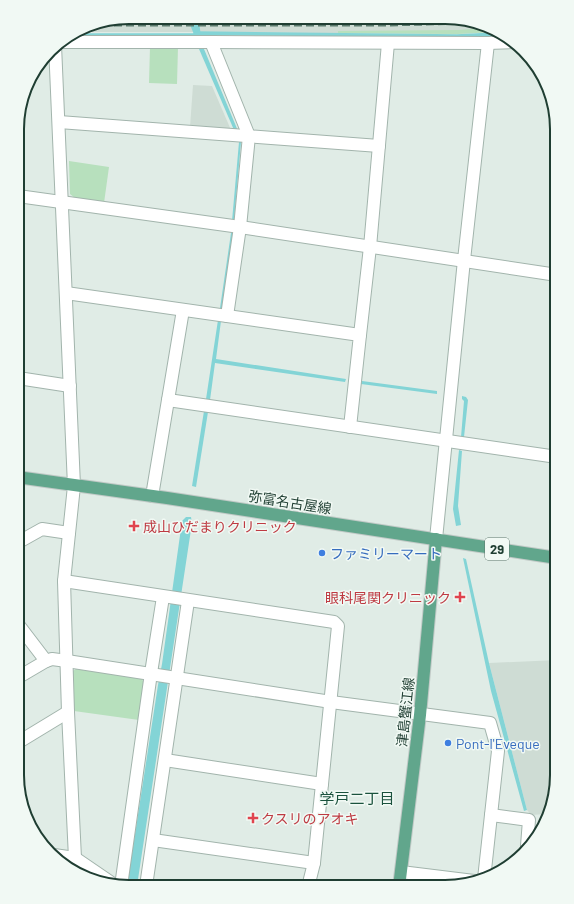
<svg xmlns="http://www.w3.org/2000/svg" width="574" height="904" viewBox="0 0 574 904" font-family="Barlow,'Noto Sans JP',sans-serif">
	<style>
		.built { fill: #cedcd4 }
		.green { fill: #b7e0bd }
		.water { fill: #83d4d6 }
		.lines { fill: none; stroke-linecap: round; stroke-linejoin: round }
		.stream { stroke: #83d4d6; stroke-width: 3.5 }
		.minor-casing { stroke: #a2b4ac; stroke-width: 14 }
		.major-casing { stroke: #c0c9c6; stroke-width: 14 }
		.minor { stroke: #fff; stroke-width: 12 }
		.major { stroke: #61a68c; stroke-width: 12 }
		.rail { stroke: #5a7a6d; stroke-width: 3; stroke-dasharray: 8 4; stroke-linecap: butt }
		.health-dot { fill: #e0444e; stroke: #f1f9f4; stroke-width: 1.5 }
		.shop-dot { fill: #3f7fe0; stroke: #f1f9f4; stroke-width: 1.5 }
		.labels { text-anchor: middle; dominant-baseline: central; stroke-width: 3; stroke-linejoin: round; paint-order: stroke }
		.shield { fill: #f1f9f4; stroke: #5e766c; stroke-width: 1 }
		.shield-label { font-size: 13px; font-weight: bold; fill: #1f3e32 }
		.street-label { font-size: 14px; fill: #1f3e32; stroke: #f1f9f4 }
		.health-label { font-size: 14px; fill: #be3a42; stroke: #f1f9f4; text-anchor: start }
		.shop-label { font-size: 14px; fill: #366cbe; stroke: #f1f9f4; text-anchor: start }
		.neighbourhood-label { font-size: 15px; fill: #1a523d; stroke: #f1f9f4 }
		.rim { fill: none; stroke: #1f3e32; stroke-width: 2 }
	</style>
	<rect width="100%" height="100%" fill="#e0ece6"/>
	<!-- built -->
	<g class="built">
		<polygon points="129,17 187,17 194,32 75,32 86,25"/>
		<polygon points="197,17 460,18 493,32 457,34 200,32 199,21"/>
		<polygon points="193,85 212,86 231,130 190,127"/>
		<polygon points="557,660 557,782 546,814 531,815 527,810 489,663"/>
	</g>
	<!-- green -->
	<g class="green">
		<polygon points="483,28 493,32 457,34 338,33 338,31 459,30"/>
		<polygon points="150,47 178,47 177,84 149,83"/>
		<polygon points="69,161 109,167 104,203 75,198 70,194"/>
		<polygon points="76,669 142,679 144,683 139,720 74,711 71,672"/>
	</g>
	<!-- water -->
	<g class="water">
		<polygon points="187,17 197,17 199,21 201,37 195,37"/>
		<polygon points="199,49 204,49 238,131 234,130"/>
		<polygon points="239,142 241,142 234,222 232,221"/>
		<polygon points="231,233 233,233 223,309 220,308"/>
		<polygon points="218,320 221,321 216,359 346,379 345,382 215,363 210,400 206,399"/>
		<polygon points="362,381 437,391 437,394 361,384"/>
		<polygon points="462,396 466,397 468,400 464,437 461,437 464,401 462,399"/>
		<polygon points="204,411 208,412 196,487 192,486"/>
		<polygon points="459,450 462,451 458,506 461,525 456,526 453,509"/>
		<polygon points="186,517 191,517 192,523 137,886 127,886 158,685 162,664 182,521"/>
		<polygon points="463,558 466,559 489,663 527,810 524,811 491,691"/>
	</g>
	<g class="lines">
		<!-- stream -->
		<polyline class="stream" points="72,35 194,35 196,33 457,36 497,34"/>
		<!-- minor casing -->
		<g class="minor-casing">
			<g id="minor">
				<polyline points="59,42 211,42 488,43 514,42"/>
				<polyline points="211,42 249,136 240,227 227,316"/>
				<polyline points="55,45 74,486 64,581 68,712 75,858"/>
				<polyline points="59,122 379,146"/>
				<polyline points="18,196 240,227 557,275"/>
				<polyline points="66,293 360,335 350,427"/>
				<polyline points="360,335 370,247 388,43"/>
				<polyline points="18,378 70,386"/>
				<polyline points="168,400 557,457"/>
				<polyline points="152,496 183,310"/>
				<polyline points="436,539 464,260 488,43"/>
				<polyline points="17,543 42,529 69,533"/>
				<polyline points="64,581 334,622 338,626 314,863 308,887"/>
				<polyline points="17,623 46,661 52,659 67,661 331,702 490,723 498,751 484,879"/>
				<polyline points="17,678 46,661"/>
				<polyline points="17,743 68,712"/>
				<polyline points="165,760 322,784"/>
				<polyline points="491,815 529,820 527,846"/>
				<polyline points="153,840 314,863"/>
				<polyline points="54,855 75,858 116,886"/>
				<polyline points="401,872 474,881"/>
				<polyline points="121,886 151,673 163,597"/>
				<polyline points="146,886 188,601"/>
			</g>
		</g>
		<!-- major casing -->
		<g class="major-casing">
			<g id="major">
				<polyline points="17,477 167,498 557,558"/>
				<polyline points="399,887 420,715 436,539"/>
			</g>
		</g>
		<!-- minor -->
		<use href="#minor" class="minor"/>
		<!-- major -->
		<use href="#major" class="major"/>
		<!-- rail -->
		<polyline class="rail" points="90,25 386,25 471,23"/>
	</g>
	<!-- markers -->
	<g class="health-dot">
		<path d="M132 520h4v4h4v4h-4v4h-4v-4h-4v-4h4z"/>
		<path d="M458 591h4v4h4v4h-4v4h-4v-4h-4v-4h4z"/>
		<path d="M251 812h4v4h4v4h-4v4h-4v-4h-4v-4h4z"/>
	</g>
	<g class="shop-dot">
		<circle cx="322" cy="553" r="4"/>
		<circle cx="448" cy="743" r="4"/>
	</g>
	<g class="labels">
		<!-- shield labels -->
		<rect class="shield" x="485" y="538" width="24" height="22" rx="3"/>
		<g class="shield-label">
			<text x="497" y="549">29</text>
		</g>
		<!-- street labels -->
		<g class="street-label">
			<text transform="translate(290 502) rotate(9)">弥富名古屋線</text>
			<text transform="translate(405 712) rotate(-84)">津島蟹江線</text>
		</g>
		<!-- health labels -->
		<g class="health-label">
			<text x="143" y="526">成山ひだまりクリニック</text>
			<text x="451" y="597" text-anchor="end">眼科尾関クリニック</text>
			<text x="261" y="818">クスリのアオキ</text>
		</g>
		<!-- shop labels -->
		<g class="shop-label">
			<text x="330" y="553">ファミリーマート</text>
			<text x="456" y="743">Pont-l'Eveque</text>
		</g>
		<!-- neighbourhood labels -->
		<g class="neighbourhood-label">
			<text x="357" y="798">学戸二丁目</text>
		</g>
	</g>
	<!-- crop -->
	<path d="M0 0H574V904H0ZM129 24H445A105 105 0 0 1 550 129V775A105 105 0 0 1 445 880H129A105 105 0 0 1 24 775V129A105 105 0 0 1 129 24Z" fill="#f1f9f4" fill-rule="evenodd"/>
	<path class="rim" d="M129 24H445A105 105 0 0 1 550 129V775A105 105 0 0 1 445 880H129A105 105 0 0 1 24 775V129A105 105 0 0 1 129 24Z"/>
</svg>
